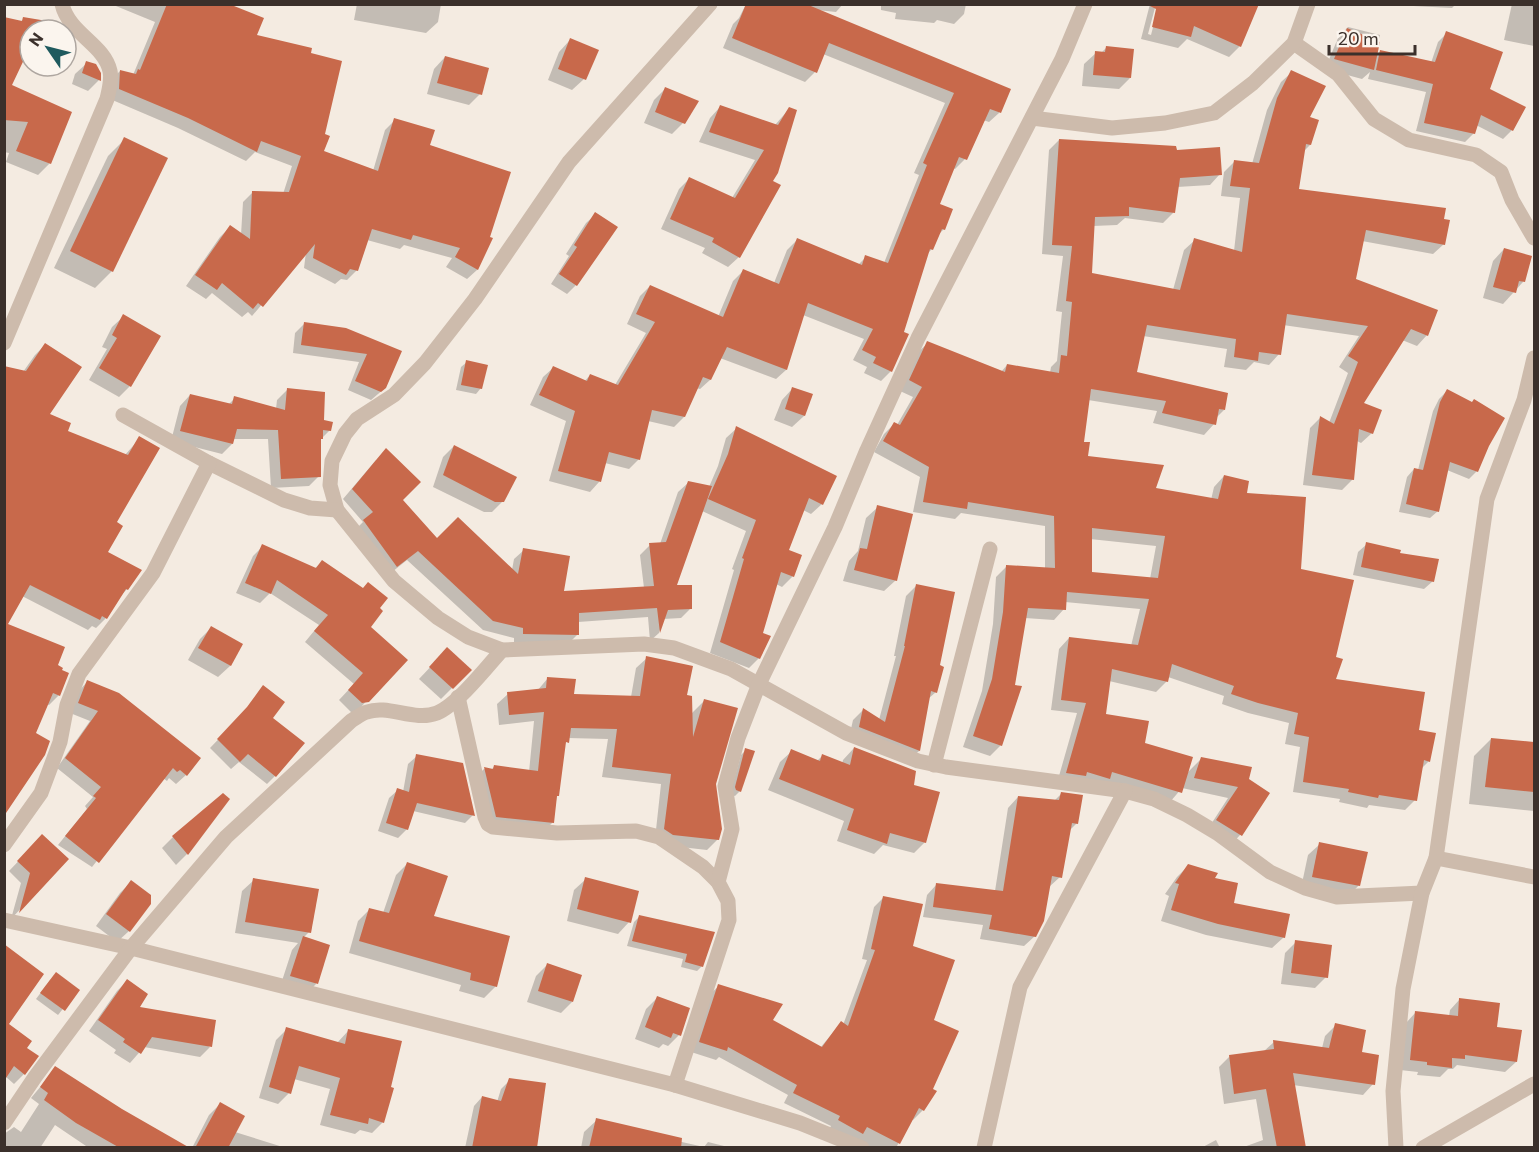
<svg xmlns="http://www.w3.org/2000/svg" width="1539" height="1152" viewBox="0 0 1539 1152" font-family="Commissioner,sans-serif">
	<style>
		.shadow { fill: #0003; fill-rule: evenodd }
		.building { fill: #c8694b; fill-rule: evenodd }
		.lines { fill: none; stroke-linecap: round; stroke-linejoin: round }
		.minor { stroke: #cdbbac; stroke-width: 15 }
		.tertiary { stroke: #cdbbac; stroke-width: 15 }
	</style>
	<rect width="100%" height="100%" fill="#f4ebe1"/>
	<!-- shadow -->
	<g class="shadow">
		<polygon points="111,4 228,4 255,36 309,54 324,135 322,152 373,171 385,130 395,120 429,146 491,239 477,270 467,279 446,267 452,258 404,245 400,249 367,240 357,270 347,280 341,279 335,284 304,268 306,252 252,316 248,312 242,317 212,293 206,299 186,286 220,237 230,227 241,235 243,202 253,192 283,194 292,166 255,152 246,161 178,128 110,99 110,81 120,71 133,75 155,22"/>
		<polygon points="357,4 441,4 438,22 426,33 354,20"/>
		<polygon points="746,4 843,4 836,12 817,10 1009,90 999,113 989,122 983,120 965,159 955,169 953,168 938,205 944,229 937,236 932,249 927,254 891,371 881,381 864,373 867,367 853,360 864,339 803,315 786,370 776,379 720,358 710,380 700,389 696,388 684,417 674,427 648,421 639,459 629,469 605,463 599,482 590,492 549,481 566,421 530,405 543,377 553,368 584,382 590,375 615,385 646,333 627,324 640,296 650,286 718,317 733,281 743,271 774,283 787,250 797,240 858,265 866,257 884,263 919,175 914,173 945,103 823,54 815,72 805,82 723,48 733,24 739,18"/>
		<polygon points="881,4 966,4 964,14 954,24 937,20 934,23 895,19 896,13 881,10"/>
		<polygon points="1150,4 1156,4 1148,34 1151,35 1159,4 1240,46 1229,57 1187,39 1178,48 1141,39"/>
		<polygon points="1413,4 1456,4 1452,8 1413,6"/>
		<polygon points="1512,4 1534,4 1534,46 1504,40"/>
		<polygon points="24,19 50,30 30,30 30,65 22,61 20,22"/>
		<polygon points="1348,27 1380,35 1375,57 1381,51 1431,63 1438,42 1447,33 1488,90 1512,130 1503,139 1476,125 1474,133 1465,142 1416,131 1426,92 1368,79 1370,72 1362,79 1325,69 1338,38"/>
		<polygon points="570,40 584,79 572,90 548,80 559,52"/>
		<polygon points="1106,48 1130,78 1119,89 1082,86 1084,64 1096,53 1101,53"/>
		<polygon points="445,57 480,94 469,105 427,94 434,69"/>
		<polygon points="87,63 99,74 99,80 88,91 72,84 75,74"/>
		<path d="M 1292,72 L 1308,118 L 1310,145 L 1304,151 L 1297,191 L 1444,244 L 1433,254 L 1362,241 L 1355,280 L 1427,335 L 1417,346 L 1402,340 L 1362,404 L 1372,433 L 1361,443 L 1357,441 L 1353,479 L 1342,490 L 1303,485 L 1310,428 L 1320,418 L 1329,423 L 1348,373 L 1339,367 L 1359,336 L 1283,325 L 1279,354 L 1269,365 L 1254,362 L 1246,370 L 1224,367 L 1227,349 L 1143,336 L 1135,373 L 1224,410 L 1216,418 L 1214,424 L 1204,435 L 1153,423 L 1157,411 L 1088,400 L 1083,443 L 1087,458 L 1154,489 L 1211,500 L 1214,487 L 1224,476 L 1245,494 L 1299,570 L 1334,658 L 1334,680 L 1417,732 L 1429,761 L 1421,769 L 1415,800 L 1405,810 L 1369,805 L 1367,808 L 1339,802 L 1340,799 L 1293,792 L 1300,747 L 1285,744 L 1289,723 L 1248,713 L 1222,704 L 1224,696 L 1168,677 L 1167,681 L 1156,692 L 1109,681 L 1104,715 L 1144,744 L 1186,774 L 1201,759 L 1247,780 L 1268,793 L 1240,835 L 1229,847 L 1206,832 L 1228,798 L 1182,788 L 1170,802 L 1057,783 L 1077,713 L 1051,710 L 1059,649 L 1069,638 L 1131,646 L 1140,609 L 1065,602 L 1064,609 L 1054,620 L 1025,618 L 1001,745 L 990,756 L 963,747 L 982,691 L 993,624 L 996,577 L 1006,567 L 1045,569 L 1045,526 L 961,513 L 955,519 L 913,512 L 920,477 L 874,452 L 884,434 L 894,424 L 897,425 L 913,397 L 900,391 L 917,353 L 928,343 L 1001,372 L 1007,365 L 1050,373 L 1051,367 L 1057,361 L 1062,312 L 1056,311 L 1063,256 L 1042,254 L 1049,150 L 1059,140 L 1175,152 L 1220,174 L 1210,185 L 1177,187 L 1173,213 L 1163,223 L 1125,218 L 1117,225 L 1093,226 L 1090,274 L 1173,290 L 1184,250 L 1195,240 L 1234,251 L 1240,198 L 1221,196 L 1224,172 L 1234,162 L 1252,164 L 1267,110 L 1281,82 ZM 1090,539 L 1156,546 L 1150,579 L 1090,574 Z"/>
		<polygon points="665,89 683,123 672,134 644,123 654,100"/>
		<polygon points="20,90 50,163 38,175 6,162 9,153 4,152 4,116"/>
		<polygon points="720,107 775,125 789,109 739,257 728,267 702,253 705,248 661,229 679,189 689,179 732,198 755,160 699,142 710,118"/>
		<polygon points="125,139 112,271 95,288 54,268 108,156"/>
		<polygon points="596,214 576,285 567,294 551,284 569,256 566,254 586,223"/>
		<polygon points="1504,249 1523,282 1503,304 1483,298 1493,261"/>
		<polygon points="124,316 130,386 119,397 89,380 107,349 102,347 112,327"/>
		<polygon points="304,324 400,351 385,388 371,400 348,390 359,362 293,353 295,333"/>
		<polygon points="45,345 47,415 66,432 125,455 140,438 106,552 127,589 119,598 106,618 96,628 92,626 88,630 22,596 6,625 56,666 59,695 49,705 46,704 4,763 4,580 23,372 35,355"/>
		<polygon points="467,362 481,388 476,394 456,390 461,367"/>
		<polygon points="793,388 811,395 804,416 792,427 774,420 782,400"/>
		<polygon points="287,390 330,430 320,440 319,476 309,486 271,488 268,439 233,439 232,444 222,454 171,441 180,406 190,395 228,405 235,398 276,409 277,400"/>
		<polygon points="1447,391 1471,404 1487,445 1477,471 1469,479 1447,470 1438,511 1430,518 1399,512 1407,477 1414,469 1418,470 1433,411 1439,399"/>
		<polygon points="737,428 822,504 811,514 803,510 787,550 793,576 782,587 776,584 761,634 759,658 749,668 710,653 734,570 732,569 746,531 702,511 675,587 690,609 681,618 663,619 659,633 650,641 648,617 578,622 578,634 568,644 514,643 514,638 483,630 407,560 387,576 354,531 363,522 343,499 376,460 401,500 437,540 512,570 514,559 524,550 562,593 644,588 640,555 650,545 660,544 678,492 688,483 709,487 718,466 726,438"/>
		<polygon points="454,446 503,501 492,512 484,512 433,487 443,457"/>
		<polygon points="878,507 896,580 884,591 843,581 849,561 858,551 866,518"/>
		<polygon points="1367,544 1399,554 1433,581 1424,589 1353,575 1358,552"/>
		<polygon points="263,546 314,569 322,562 369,627 406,660 357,711 352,713 339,700 354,684 305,642 319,625 270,593 260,603 236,593 253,556"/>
		<polygon points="916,586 938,667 936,692 928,699 919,751 908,761 849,738 853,720 863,710 879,720 896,656 894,656 906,596"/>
		<polygon points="211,628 241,644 230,666 218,677 188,660 200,639"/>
		<polygon points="647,658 685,696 691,714 704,701 714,784 718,839 707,850 663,845 655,839 661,784 602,777 608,739 568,738 564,745 553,822 542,833 486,827 474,779 484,769 491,770 494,767 529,772 534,721 499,725 497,704 508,694 537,691 548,678 573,695 631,697 636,668"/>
		<polygon points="436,661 470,670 441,699 419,679"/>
		<polygon points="87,682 186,775 176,784 169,778 167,781 163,778 92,867 58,845 87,809 85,806 93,797 57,768 90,721 70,713 78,692"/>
		<polygon points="240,717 271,719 275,776 267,784 239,762 231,769 210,748"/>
		<polygon points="1491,739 1534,744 1534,811 1469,804 1474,756"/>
		<polygon points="854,748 912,786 925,842 914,853 883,845 874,854 837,841 844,821 768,790 780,762 792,751 817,761 822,756 842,764 843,760"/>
		<polygon points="746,750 740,791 735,796 731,795 730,793 741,755"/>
		<polygon points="417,756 473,815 465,823 413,811 407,829 398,838 378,831 389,798 398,790 403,792 408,764"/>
		<polygon points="1061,794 1077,823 1069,831 1060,877 1049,887 1035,936 1024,946 980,939 983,925 923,917 927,895 937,884 995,891 1008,808 1018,797 1054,801"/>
		<polygon points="228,799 187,854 176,865 162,848 173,837"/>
		<polygon points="1320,844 1359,885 1348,897 1301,888 1308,855"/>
		<polygon points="33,846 68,858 11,919 21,883 9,871"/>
		<polygon points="407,864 432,917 496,986 484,998 459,991 461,985 349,953 358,921 370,909 383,913 396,875"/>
		<polygon points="1188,866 1213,879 1232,904 1284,937 1272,948 1206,935 1161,921 1169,896 1165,894 1177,877"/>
		<polygon points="586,879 629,922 618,934 567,921 574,890"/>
		<polygon points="254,880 309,932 303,938 316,984 305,995 280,987 292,950 298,943 235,933 242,891"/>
		<polygon points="131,882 129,931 117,942 96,926 120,893"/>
		<polygon points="884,897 911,947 932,1021 923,1110 913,1120 911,1118 896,1148 854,1148 825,1136 831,1126 784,1103 788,1095 719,1057 716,1060 691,1052 709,995 719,986 771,1020 820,1048 841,1023 843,1025 867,960 862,959 874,907"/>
		<polygon points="640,916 702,966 697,971 681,967 683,959 627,946 634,922"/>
		<polygon points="1296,942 1326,977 1315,988 1281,984 1285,953"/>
		<polygon points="547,965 572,1002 561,1013 527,1002 536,976"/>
		<polygon points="51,979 78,990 58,1015 36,999"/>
		<polygon points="127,981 137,1008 210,1047 200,1057 144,1047 130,1063 114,1053 116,1050 89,1031 117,991"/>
		<polygon points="658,997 679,1035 668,1046 663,1044 659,1048 635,1039 646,1009"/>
		<polygon points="1460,999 1496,1028 1516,1062 1505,1072 1457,1065 1453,1069 1448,1069 1440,1077 1417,1075 1418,1072 1400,1070 1406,1023 1416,1012 1449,1016 1450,1010"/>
		<polygon points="7,1024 25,1049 24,1074 14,1084 5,1076"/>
		<polygon points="1336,1025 1373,1084 1363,1095 1293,1085 1305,1148 1241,1148 1263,1140 1256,1099 1224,1104 1219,1067 1230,1056 1263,1052 1274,1042 1322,1048 1325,1036"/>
		<polygon points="287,1029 337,1043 349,1030 383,1122 372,1133 360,1130 355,1134 320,1125 330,1089 294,1079 289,1093 278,1104 259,1098 276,1040"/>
		<polygon points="56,1068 172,1148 89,1148 55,1125 40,1148 4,1148 4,1134 14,1127 21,1132 39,1104 31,1098"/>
		<polygon points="510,1080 535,1148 465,1148 474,1106 482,1097 497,1102 501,1089"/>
		<polygon points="220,1104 235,1132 286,1148 192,1148 209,1115"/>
		<polygon points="597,1120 651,1135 704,1147 708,1142 732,1148 581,1148 584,1132"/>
		<polygon points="1216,1140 1220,1148 1201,1148"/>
	</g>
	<!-- building -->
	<g class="building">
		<polygon points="167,4 229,4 264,18 257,35 312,48 311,53 342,61 325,134 330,136 324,151 378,171 394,118 435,130 430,145 511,172 490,237 493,238 478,270 455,257 460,248 413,235 411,240 372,229 358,271 350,269 346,275 313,258 315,244 263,307 258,303 253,309 222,283 217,290 195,275 230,225 250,239 252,191 289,192 301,156 261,141 257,152 188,118 119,89 120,70 136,74 138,69 140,70"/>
		<polygon points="746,4 806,4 1011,89 1001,113 990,109 967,160 959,157 940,204 953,209 945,230 942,229 933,250 930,249 904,332 909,334 892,372 873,363 876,357 862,350 873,329 808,303 787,370 727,347 711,380 703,377 685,417 652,410 640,460 609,452 601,482 558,471 575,411 539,395 553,366 587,381 590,374 618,385 655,322 636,314 650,285 723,317 743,269 779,284 797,238 862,265 865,255 888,263 927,165 923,163 954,93 829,43 817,73 732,38"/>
		<polygon points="1146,4 1259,4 1241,47 1194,26 1191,37 1152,27 1156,9"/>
		<polygon points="4,17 22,21 23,17 53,22 51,30 30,30 30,50 29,49 12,85 72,112 51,164 16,151 28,122 4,120"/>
		<polygon points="1347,28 1380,42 1374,70 1334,59"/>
		<polygon points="1446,31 1503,52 1490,89 1526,107 1513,131 1481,115 1475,134 1424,123 1433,84 1376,70 1380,50 1435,62"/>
		<polygon points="570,38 599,50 586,80 558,69"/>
		<polygon points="1106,46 1134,49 1131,78 1093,75 1095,51 1105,52"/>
		<polygon points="445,56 489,68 482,95 437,83"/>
		<polygon points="86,61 96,64 101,73 101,81 82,73"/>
		<path d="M 1291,70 L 1326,86 L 1310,117 L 1319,120 L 1311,145 L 1306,144 L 1299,189 L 1446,208 L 1444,219 L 1450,220 L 1445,245 L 1366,230 L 1356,279 L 1438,310 L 1428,336 L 1411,329 L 1364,403 L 1382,410 L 1373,434 L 1359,429 L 1354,480 L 1312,475 L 1320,416 L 1334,424 L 1358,362 L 1348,356 L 1368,326 L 1287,314 L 1281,355 L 1259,352 L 1258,361 L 1234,357 L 1236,339 L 1147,325 L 1137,372 L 1228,393 L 1225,410 L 1219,409 L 1216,425 L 1162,413 L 1166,401 L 1091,389 L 1084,442 L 1090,442 L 1088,456 L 1164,465 L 1156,488 L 1218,499 L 1224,475 L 1249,481 L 1247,493 L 1306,497 L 1301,569 L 1354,580 L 1336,657 L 1343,659 L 1336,679 L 1425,692 L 1419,730 L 1436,733 L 1430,762 L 1424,760 L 1417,801 L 1379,795 L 1378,798 L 1348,792 L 1349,789 L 1303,782 L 1309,737 L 1294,734 L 1298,713 L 1258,703 L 1231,694 L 1234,686 L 1172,664 L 1168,682 L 1112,669 L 1106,714 L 1149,721 L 1145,743 L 1193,757 L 1182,793 L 1112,772 L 1110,779 L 1087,772 L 1086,776 L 1066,773 L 1086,703 L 1061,700 L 1069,637 L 1138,645 L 1149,599 L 1067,592 L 1066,610 L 1028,608 L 1015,685 L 1022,686 L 1002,746 L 973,736 L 992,679 L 1003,612 L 1006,565 L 1055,568 L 1054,516 L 968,502 L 967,509 L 923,502 L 929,467 L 883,441 L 894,422 L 900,425 L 922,387 L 909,380 L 927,341 L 1005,372 L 1007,364 L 1059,373 L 1061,355 L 1067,356 L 1072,302 L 1066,301 L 1072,246 L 1052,245 L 1059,139 L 1176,146 L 1177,150 L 1220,147 L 1222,175 L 1180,178 L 1175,213 L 1129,207 L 1129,216 L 1095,217 L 1092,273 L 1180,290 L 1194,238 L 1242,252 L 1250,188 L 1230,186 L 1234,160 L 1259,163 L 1277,98 ZM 1092,528 L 1165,536 L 1158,578 L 1092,572 Z"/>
		<polygon points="665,87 699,101 685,124 655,112"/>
		<polygon points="720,105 778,125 789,107 797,110 778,173 773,181 781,185 740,258 712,242 714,238 670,219 689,177 735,198 764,150 709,132"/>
		<polygon points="124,137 168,158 113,272 70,251"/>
		<polygon points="595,212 618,227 577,286 559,274 577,247 574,245"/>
		<polygon points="1504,248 1532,256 1525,282 1519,281 1516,293 1493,287"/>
		<polygon points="123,314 161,336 131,387 99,368 117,338 112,335"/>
		<polygon points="304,322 346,328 402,351 386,388 381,392 355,381 367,354 301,345"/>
		<polygon points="45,343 82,367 50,414 71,423 68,431 128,455 139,436 160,448 117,522 123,526 108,552 142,570 128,590 126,589 107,619 102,616 100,620 30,585 8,624 65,647 58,665 63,668 62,670 69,673 60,696 53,693 36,733 50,741 45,755 4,816 4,366 26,371"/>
		<polygon points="466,360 488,365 482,389 461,385"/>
		<polygon points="792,387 813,394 805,416 785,409"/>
		<polygon points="287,388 325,392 324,420 333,422 331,431 323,430 323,439 321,439 321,477 281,479 278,430 237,429 233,444 180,431 190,394 232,404 234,396 285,410"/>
		<polygon points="1447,389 1472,402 1474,399 1505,418 1489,446 1478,472 1450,462 1439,512 1406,504 1414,468 1423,470 1440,402"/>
		<polygon points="736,426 837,476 823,505 809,498 789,550 802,555 794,577 781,572 763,633 771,636 760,659 720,642 744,559 742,558 756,520 708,499 728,454"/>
		<polygon points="454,445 517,477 504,502 495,502 443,475"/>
		<polygon points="386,448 421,482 403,500 437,538 458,517 518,574 523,548 570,556 564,591 654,586 649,543 666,542 688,481 712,486 677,585 692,585 692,609 668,610 660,633 657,608 579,613 579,635 523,634 523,628 493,621 418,551 397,567 363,520 373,512 352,489"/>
		<polygon points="877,505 913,514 897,581 854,570 860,548 867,549"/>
		<polygon points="1366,542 1401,550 1400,553 1439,559 1434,582 1361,567"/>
		<polygon points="262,544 316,568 322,560 363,588 368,582 388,598 380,608 383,611 371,627 408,660 369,702 362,703 348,690 363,673 314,631 328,615 277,580 271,594 245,583"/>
		<polygon points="916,584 955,592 940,665 944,667 937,693 931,691 920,751 859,727 863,708 885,722 905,646 904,646"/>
		<polygon points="211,626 243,644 231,666 198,648"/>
		<polygon points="447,647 472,670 453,689 429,667"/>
		<polygon points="646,656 693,666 687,695 692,696 693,737 704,699 738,708 716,784 722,829 719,840 673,835 664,829 671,774 612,767 617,729 571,728 569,743 566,742 559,796 557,796 554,823 496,817 484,767 493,769 494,765 538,771 544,712 509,715 507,692 546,688 547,677 576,679 574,694 640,696"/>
		<polygon points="87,680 119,693 201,758 187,776 180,770 177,772 173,768 99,863 65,836 96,798 93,796 101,787 65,758 98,711 78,703"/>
		<polygon points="263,685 285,702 273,718 305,743 276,777 248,754 240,762 217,739 247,707"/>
		<polygon points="1491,738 1534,742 1534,792 1485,787"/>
		<polygon points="854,747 916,771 914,785 940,792 926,843 890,833 887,844 847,830 854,809 779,779 791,749 820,761 822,754 850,765"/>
		<polygon points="745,748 755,751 741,792 736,790 735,787"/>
		<polygon points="416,754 463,763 475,816 417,803 408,830 386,823 397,788 409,792"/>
		<polygon points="1201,757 1252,767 1249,779 1270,793 1242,836 1216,820 1238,787 1194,778"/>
		<polygon points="1061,792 1083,795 1078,824 1072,823 1062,878 1052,876 1044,921 1036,937 989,929 992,915 933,907 936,883 1003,891 1018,796 1059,800"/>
		<polygon points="223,793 230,799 188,855 172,836"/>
		<polygon points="42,834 69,859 19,913 30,873 17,861"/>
		<polygon points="1319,842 1368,852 1360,886 1312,877"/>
		<polygon points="407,862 448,876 434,916 510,936 497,987 470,980 471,973 359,941 369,908 389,913"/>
		<polygon points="1188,864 1218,873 1215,878 1238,883 1234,903 1290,914 1285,938 1218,924 1171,910 1179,884 1175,883"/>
		<polygon points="585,877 639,891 631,923 577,909"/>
		<polygon points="253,878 319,889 311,933 245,922"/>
		<polygon points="131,880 151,895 151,904 130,932 106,914"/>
		<polygon points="883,896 923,904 913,946 955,960 934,1020 959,1031 933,1089 937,1091 924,1111 919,1108 900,1144 867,1127 863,1134 838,1120 840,1116 793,1093 797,1085 728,1047 727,1051 699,1042 718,984 783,1004 773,1020 822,1047 841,1021 848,1026 875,950 871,949"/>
		<polygon points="639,915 715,932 703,967 685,962 687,954 632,941"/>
		<polygon points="303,936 330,945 318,984 290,976"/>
		<polygon points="1295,940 1332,945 1328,978 1291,973"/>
		<polygon points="4,944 44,974 9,1024 32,1041 27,1048 39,1056 25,1075 14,1066 4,1081"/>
		<polygon points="547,963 582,975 573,1002 538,991"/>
		<polygon points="56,972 80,990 65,1011 40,993"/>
		<polygon points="127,979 148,994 140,1007 216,1020 212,1047 152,1037 141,1054 123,1042 125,1039 98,1020"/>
		<polygon points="657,996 690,1008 681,1036 673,1033 671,1038 645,1027"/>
		<polygon points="1459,998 1500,1003 1497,1027 1522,1030 1517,1062 1465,1055 1465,1059 1452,1058 1452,1068 1427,1065 1427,1062 1410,1060 1415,1011 1458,1016"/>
		<polygon points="1335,1023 1366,1030 1362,1052 1379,1055 1375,1085 1293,1073 1306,1148 1277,1148 1266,1089 1234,1094 1229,1055 1274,1049 1273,1040 1329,1048"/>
		<polygon points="286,1027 345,1044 348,1029 402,1041 391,1087 394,1088 384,1123 369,1118 368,1124 330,1115 340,1078 299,1066 291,1094 269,1087"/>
		<polygon points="55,1066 122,1109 190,1148 120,1148 76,1123 44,1100 48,1093 40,1087"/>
		<polygon points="509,1078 546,1083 537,1148 472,1148 482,1096 501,1101"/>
		<polygon points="220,1102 245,1116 228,1148 195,1148"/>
		<polygon points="596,1118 682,1138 681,1148 589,1148"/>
	</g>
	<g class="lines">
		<!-- minor -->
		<g class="minor">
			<polyline points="710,4 569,162 475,299 425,363 394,395 357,419 345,434 332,461 330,485 337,510 394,581 438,618 468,637 502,650 644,644 674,648 731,669 846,733 918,761 946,767 1125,791 1154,799 1187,815 1217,833 1270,872 1305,888 1337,897 1422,893"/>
			<polyline points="1294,43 1338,74 1374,119 1409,140 1476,155 1501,172 1512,200 1534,238"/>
			<polyline points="1032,118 1112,128 1165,123 1214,113 1253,83 1294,43 1308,4"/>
			<path d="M 4,343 L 107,99 C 109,90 112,80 110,71 C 104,44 69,34 62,4"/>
			<polyline points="123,415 209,463 284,500 310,508 337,510"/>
			<polyline points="458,697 485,817 488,824 493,827 557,833 636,831 659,837 703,867 718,882 728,901 729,920 675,1085"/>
			<polyline points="934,765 990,549"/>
			<polyline points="4,845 41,793 60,742 67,705 79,674 153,573 209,463"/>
			<polyline points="1436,858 1534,877"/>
			<polyline points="718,882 732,829 725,786 738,738 759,684 835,527 867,450 918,338 1062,59 1085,4"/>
			<polyline points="4,920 131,948 675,1085 800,1123 862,1148"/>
			<path d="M 4,1123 L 35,1077 L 131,948 L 226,837 L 351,721 C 356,718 362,713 367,712 C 388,704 414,722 437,713 C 457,705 487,667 502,650"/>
			<polyline points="984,1148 1020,987 1125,791"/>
			<polyline points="1396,1148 1393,1091 1403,989 1422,893 1436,858 1487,499 1524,400 1534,358"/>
		</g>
		<!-- tertiary -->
		<polyline class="tertiary" points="1423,1148 1534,1084"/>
	</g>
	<!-- border -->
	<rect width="1539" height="1152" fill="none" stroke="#3b302b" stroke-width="12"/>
	<!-- north arrow -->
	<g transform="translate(48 48) rotate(305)"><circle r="28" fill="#fbf5ee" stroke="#aea6a0" stroke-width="1.5"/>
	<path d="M0-4.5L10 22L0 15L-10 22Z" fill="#1f5a5e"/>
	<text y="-9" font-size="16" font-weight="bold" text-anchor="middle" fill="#3b302b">N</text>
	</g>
	<!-- scale -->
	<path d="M1329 45v9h86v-9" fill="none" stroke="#3b302b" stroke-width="3"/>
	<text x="1338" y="45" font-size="18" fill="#3b302b" stroke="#fbf5ee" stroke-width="4.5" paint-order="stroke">20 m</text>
</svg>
